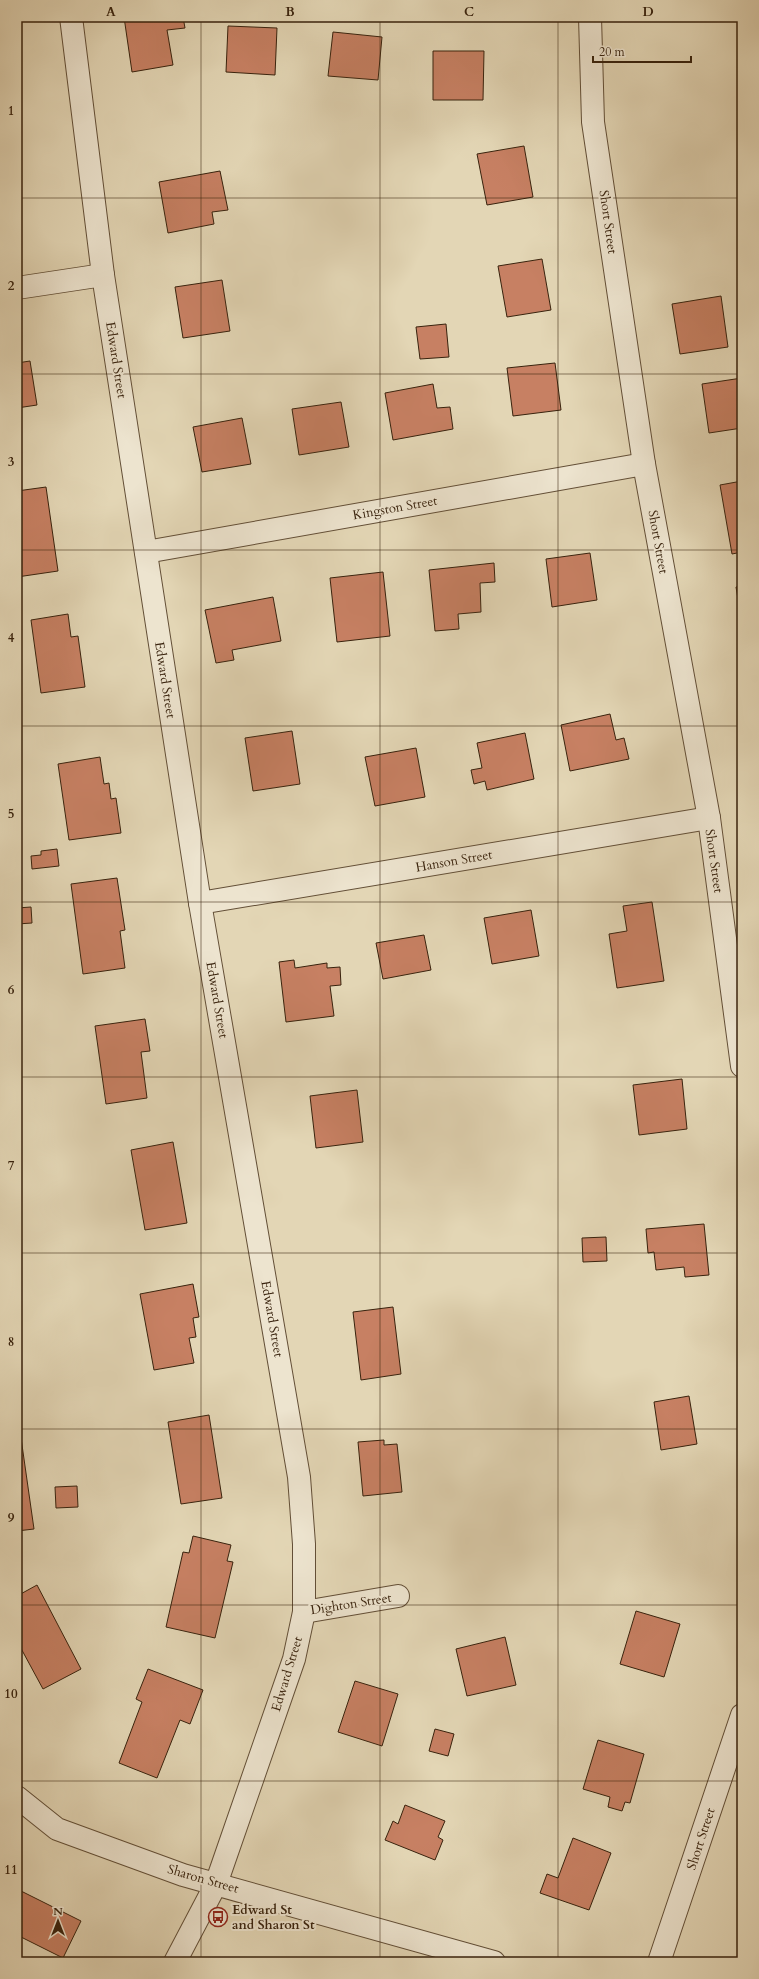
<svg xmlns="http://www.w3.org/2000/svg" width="759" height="1979" viewBox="0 0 759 1979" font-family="Cardo,serif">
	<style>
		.building { fill: #c78063; stroke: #38220d }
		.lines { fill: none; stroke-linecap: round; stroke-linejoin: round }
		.street-casing { stroke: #634f37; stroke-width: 24 }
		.street { stroke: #ede4cf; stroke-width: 22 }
		.grid { fill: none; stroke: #38220d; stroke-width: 1; stroke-opacity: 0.55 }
		.labels { text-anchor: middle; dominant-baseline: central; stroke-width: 4; stroke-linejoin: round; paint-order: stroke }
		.street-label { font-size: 13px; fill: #38220d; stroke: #ede4cf }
		.poi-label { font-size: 13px; font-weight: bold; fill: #38220d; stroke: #ede4cf; text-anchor: start }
		.neatline { fill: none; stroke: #38220d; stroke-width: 1.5 }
		.grid-label { font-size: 13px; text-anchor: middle; font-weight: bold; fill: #38220d }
	</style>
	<rect width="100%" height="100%" fill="#e3d6b5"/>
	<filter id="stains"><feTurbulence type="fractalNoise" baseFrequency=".005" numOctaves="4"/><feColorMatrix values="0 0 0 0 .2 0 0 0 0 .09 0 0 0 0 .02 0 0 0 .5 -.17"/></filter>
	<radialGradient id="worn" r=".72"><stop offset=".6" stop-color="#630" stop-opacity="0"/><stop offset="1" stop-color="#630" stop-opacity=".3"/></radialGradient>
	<!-- building -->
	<g class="building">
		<polygon points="124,17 183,17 185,28 167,30 173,65 132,72"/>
		<polygon points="228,26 277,28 275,75 226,72"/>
		<polygon points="333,32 382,37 378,80 328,76"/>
		<polygon points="433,51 484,51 483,100 433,100"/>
		<polygon points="524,146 533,197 487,205 477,154"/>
		<polygon points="220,171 228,210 212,212 214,224 168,233 159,182"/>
		<polygon points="542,259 551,310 507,317 498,266"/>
		<polygon points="222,280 230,331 183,338 175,287"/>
		<polygon points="721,296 728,347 680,354 672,304"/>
		<polygon points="446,324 449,357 420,359 416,327"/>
		<polygon points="30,361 37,405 17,408 17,363"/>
		<polygon points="555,363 561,410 513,416 507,368"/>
		<polygon points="742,378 742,428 709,433 702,384"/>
		<polygon points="433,384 437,408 450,407 453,429 393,440 385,393"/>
		<polygon points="341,402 349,447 299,455 292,409"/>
		<polygon points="242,418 251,464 202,472 193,427"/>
		<polygon points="742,481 742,552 732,554 720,485"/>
		<polygon points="46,487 58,571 17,577 17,491"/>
		<polygon points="590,553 597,600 552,607 546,559"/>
		<polygon points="494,563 495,582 480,583 481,612 458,614 459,629 435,631 429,570"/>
		<polygon points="383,572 390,636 337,642 330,578"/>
		<polygon points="742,586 742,623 736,587"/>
		<polygon points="273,597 281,641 232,650 234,660 216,663 205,610"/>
		<polygon points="68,614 71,637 78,636 85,687 41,693 31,620"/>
		<polygon points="610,714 616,740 624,738 629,759 570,771 561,725"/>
		<polygon points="292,731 300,784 253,791 245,738"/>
		<polygon points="525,733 534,779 487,790 485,781 474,784 471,770 482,768 477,743"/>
		<polygon points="416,748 425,797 375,806 365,757"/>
		<polygon points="100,757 104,784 109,783 111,799 116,798 121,833 69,840 58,764"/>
		<polygon points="57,849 59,866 32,869 31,856 41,855 41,851"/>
		<polygon points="117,878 125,930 120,931 125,968 83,974 71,884"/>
		<polygon points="652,902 664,981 617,988 609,934 627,931 623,906"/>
		<polygon points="31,907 32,923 17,924 17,908"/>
		<polygon points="531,910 539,956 492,964 484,918"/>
		<polygon points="424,935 431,970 383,979 376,943"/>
		<polygon points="294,960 295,968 327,963 327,968 340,967 341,985 330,986 334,1016 286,1022 279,962"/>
		<polygon points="145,1019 150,1051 141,1052 147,1098 106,1104 95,1026"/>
		<polygon points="682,1079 687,1129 639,1135 633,1085"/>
		<polygon points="357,1090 363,1142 316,1148 310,1096"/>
		<polygon points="173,1142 187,1223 145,1230 131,1150"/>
		<polygon points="704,1224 709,1275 685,1277 684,1267 656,1270 654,1252 648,1253 646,1229"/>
		<polygon points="606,1237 607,1261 583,1262 582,1238"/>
		<polygon points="193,1284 199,1317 193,1318 196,1337 189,1338 194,1363 154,1370 140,1294"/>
		<polygon points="393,1307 401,1374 361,1380 353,1312"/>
		<polygon points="689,1396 697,1444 661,1450 654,1402"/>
		<polygon points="209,1415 222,1498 181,1504 168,1422"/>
		<polygon points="17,1438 21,1438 34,1529 17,1531"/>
		<polygon points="384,1440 384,1445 397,1444 402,1492 363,1496 358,1442"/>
		<polygon points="77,1486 78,1507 56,1508 55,1487"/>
		<polygon points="193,1536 231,1545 227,1561 233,1562 215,1638 166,1627 183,1552 189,1553"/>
		<polygon points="37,1585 81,1669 43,1689 17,1641 17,1596"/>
		<polygon points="636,1611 680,1624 664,1677 620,1664"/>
		<polygon points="505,1637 516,1685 467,1696 456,1649"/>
		<polygon points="148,1669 203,1690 190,1724 180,1720 157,1778 119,1763 142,1702 136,1699"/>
		<polygon points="355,1681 398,1694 382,1746 338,1732"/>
		<polygon points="435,1729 454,1734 448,1756 429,1751"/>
		<polygon points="598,1740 644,1754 630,1803 625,1802 622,1811 608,1807 610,1797 583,1789"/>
		<polygon points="405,1805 445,1821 438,1837 443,1840 435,1860 385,1840 393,1821 398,1824"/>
		<polygon points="573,1838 611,1853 589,1910 540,1893 547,1874 558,1878"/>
		<polygon points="17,1889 81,1921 63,1958 17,1935"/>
	</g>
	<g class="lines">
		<!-- street casing -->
		<g class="street-casing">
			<g id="street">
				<polyline points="71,17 103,275 200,903 299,1477 304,1544 304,1612 294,1659 216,1884 175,1962"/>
				<polyline points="590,17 593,122 644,464 709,818 742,1066"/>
				<polyline points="17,288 103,275"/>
				<polyline points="146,552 644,464"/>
				<polyline points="200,903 709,818"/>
				<polyline points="304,1612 398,1596"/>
				<polyline points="17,1797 57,1829 183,1875 494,1962"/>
				<polyline points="659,1962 742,1715"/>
			</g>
		</g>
		<!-- street -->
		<use href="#street" class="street"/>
	</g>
	<!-- grid -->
	<path class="grid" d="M 201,17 L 201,1962M 380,17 L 380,1962M 558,17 L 558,1962M 17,198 L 742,198M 17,374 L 742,374M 17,550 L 742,550M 17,726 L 742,726M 17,902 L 742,902M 17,1077 L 742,1077M 17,1253 L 742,1253M 17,1429 L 742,1429M 17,1605 L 742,1605M 17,1781 L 742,1781"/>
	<!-- icons -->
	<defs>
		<g id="bus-ring" transform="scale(1)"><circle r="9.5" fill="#ede4cf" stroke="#8f2418" stroke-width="1.5"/><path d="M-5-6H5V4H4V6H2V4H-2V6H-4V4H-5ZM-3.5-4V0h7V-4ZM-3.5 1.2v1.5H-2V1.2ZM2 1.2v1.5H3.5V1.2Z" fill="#8f2418"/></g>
	</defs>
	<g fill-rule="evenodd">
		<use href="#bus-ring" x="218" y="1917"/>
	</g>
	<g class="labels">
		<!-- street labels -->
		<g class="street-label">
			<text transform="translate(608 222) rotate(82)">Short Street</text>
			<text transform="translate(116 360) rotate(81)">Edward Street</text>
			<text transform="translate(395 508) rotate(-10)">Kingston Street</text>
			<text transform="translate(658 542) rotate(80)">Short Street</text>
			<text transform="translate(165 680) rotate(81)">Edward Street</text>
			<text transform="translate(454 861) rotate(-10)">Hanson Street</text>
			<text transform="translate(714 861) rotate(82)">Short Street</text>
			<text transform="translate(217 1000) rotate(80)">Edward Street</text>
			<text transform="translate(272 1319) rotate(80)">Edward Street</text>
			<text transform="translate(351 1604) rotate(-9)">Dighton Street</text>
			<text transform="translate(287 1674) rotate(-73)">Edward Street</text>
			<text transform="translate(701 1839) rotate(-72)">Short Street</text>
			<text transform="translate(203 1879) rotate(16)">Sharon Street</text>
		</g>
		<!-- poi labels -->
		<g class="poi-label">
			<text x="232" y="1910">Edward St<tspan x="232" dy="15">and Sharon St</tspan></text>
		</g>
	</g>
	<!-- margin -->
	<rect width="759" height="1979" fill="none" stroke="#e3d6b5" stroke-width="44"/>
	<!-- north arrow -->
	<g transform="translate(58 1921)" stroke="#ede4cf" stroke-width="3" paint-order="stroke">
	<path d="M0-3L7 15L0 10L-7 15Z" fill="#38220d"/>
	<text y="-6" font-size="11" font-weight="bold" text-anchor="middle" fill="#38220d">N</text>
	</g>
	<!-- scale -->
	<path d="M593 56v6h98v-6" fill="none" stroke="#38220d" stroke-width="2"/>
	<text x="599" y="56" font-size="12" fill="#38220d" stroke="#ede4cf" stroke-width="3" paint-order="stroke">20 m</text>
	<rect x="22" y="22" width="715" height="1935" class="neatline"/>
	<g class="grid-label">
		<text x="111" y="16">A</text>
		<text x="290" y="16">B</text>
		<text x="469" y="16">C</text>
		<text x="648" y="16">D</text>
		<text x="11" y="115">1</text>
		<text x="11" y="290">2</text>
		<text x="11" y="466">3</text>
		<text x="11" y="642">4</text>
		<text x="11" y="818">5</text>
		<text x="11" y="994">6</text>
		<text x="11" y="1170">7</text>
		<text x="11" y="1346">8</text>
		<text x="11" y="1522">9</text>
		<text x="11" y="1698">10</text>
		<text x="11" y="1874">11</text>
	</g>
	<rect width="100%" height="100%" filter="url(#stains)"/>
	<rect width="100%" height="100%" fill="url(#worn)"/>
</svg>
